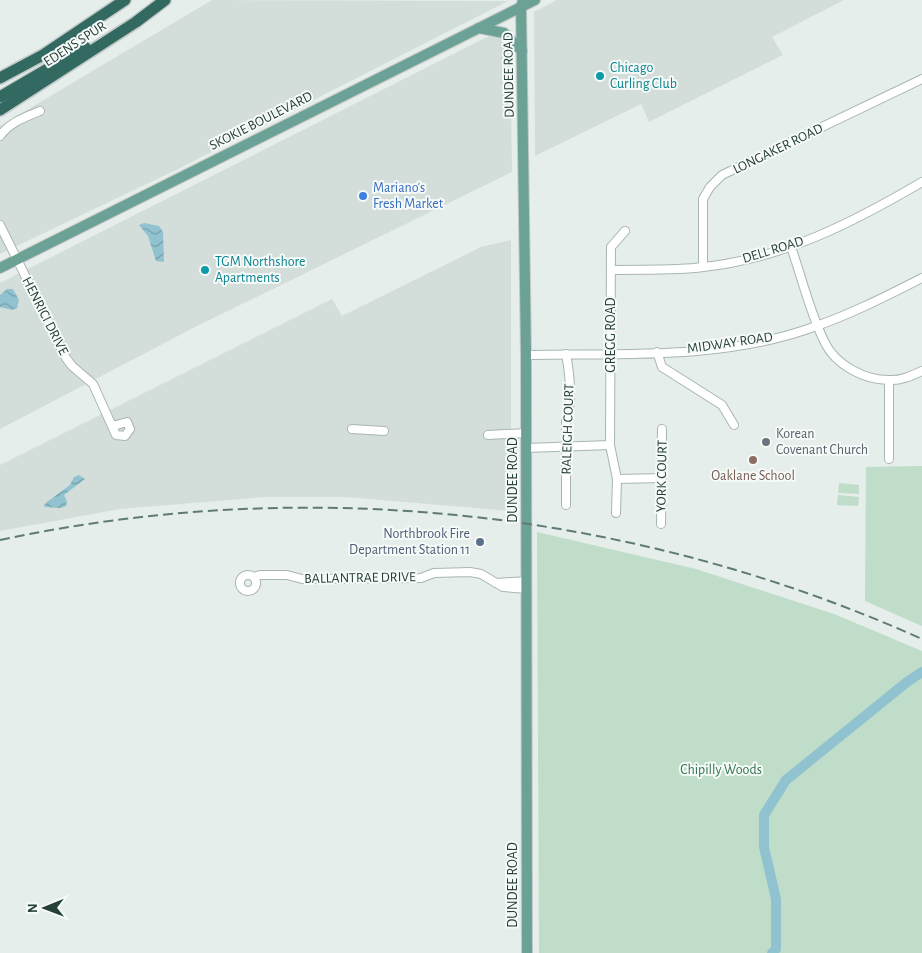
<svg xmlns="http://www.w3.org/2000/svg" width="922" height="953" viewBox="0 0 922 953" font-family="'Alegreya Sans',sans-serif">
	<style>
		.built { fill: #d3ddd9 }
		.park { fill: #bfddc9 }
		.water { fill: url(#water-waves) }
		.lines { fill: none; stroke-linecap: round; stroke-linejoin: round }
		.river { stroke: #90c3cf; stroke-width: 10 }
		.minor-casing { stroke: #a8b6b1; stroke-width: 10 }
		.major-casing { stroke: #c2c9c8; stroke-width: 12 }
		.highway-casing { stroke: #c2c9c8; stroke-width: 14 }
		.minor { stroke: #fff; stroke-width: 8 }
		.major { stroke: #6ca195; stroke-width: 10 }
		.highway { stroke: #326a61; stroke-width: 11 }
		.rail { stroke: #607a74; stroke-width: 2; stroke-dasharray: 10 5; stroke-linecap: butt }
		.culture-dot { fill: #0f9aa8; stroke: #f6faf8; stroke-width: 2 }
		.shop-dot { fill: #3f7fe0; stroke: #f6faf8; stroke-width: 2 }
		.worship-dot { fill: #6b7280; stroke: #f6faf8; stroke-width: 2 }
		.education-dot { fill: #8d6e63; stroke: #f6faf8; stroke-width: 2 }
		.service-dot { fill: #5c6f8a; stroke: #f6faf8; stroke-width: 2 }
		.labels { text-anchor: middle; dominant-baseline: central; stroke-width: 4; stroke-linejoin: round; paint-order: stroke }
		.street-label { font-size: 14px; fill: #253f39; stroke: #f6faf8 }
		.culture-label { font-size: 14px; fill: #0d838f; stroke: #f6faf8; text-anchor: start }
		.shop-label { font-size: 14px; fill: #366cbe; stroke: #f6faf8; text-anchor: start }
		.worship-label { font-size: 14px; fill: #5b616d; stroke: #f6faf8; text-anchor: start }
		.education-label { font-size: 14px; fill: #785e54; stroke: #f6faf8 }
		.service-label { font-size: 14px; fill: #4e5e75; stroke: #f6faf8; text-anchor: end }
		.park-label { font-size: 14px; fill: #31744d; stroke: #f6faf8 }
	</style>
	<defs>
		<pattern id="water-waves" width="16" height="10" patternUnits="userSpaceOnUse" patternTransform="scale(1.25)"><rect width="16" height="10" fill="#90c3cf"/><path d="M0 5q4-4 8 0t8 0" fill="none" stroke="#75a0a9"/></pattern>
	</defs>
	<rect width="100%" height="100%" fill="#e5eeea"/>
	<!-- built -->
	<g class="built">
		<polygon points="212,0 508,1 178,169 0,254 0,126"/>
		<polygon points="557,0 844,0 772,37 783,55 649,122 641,104 535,156 534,12"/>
		<polygon points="498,35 510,42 512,172 197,326 0,429 0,283 487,37"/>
		<polygon points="511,240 511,511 345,497 264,497 120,509 0,531 0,465 332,299 342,316 481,247"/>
	</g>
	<!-- park -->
	<g class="park">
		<polygon points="922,466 922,626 865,601 866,467"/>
		<polygon points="839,483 859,485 859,494 838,493"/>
		<polygon points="838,495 859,497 858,506 837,505"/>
		<polygon points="537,532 696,569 834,614 922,651 922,953 539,953"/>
	</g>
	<!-- water -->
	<g class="water">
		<polygon points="144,223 159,226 163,232 164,262 156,261 148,236 139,225"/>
		<polygon points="7,289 13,289 19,300 17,308 12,310 0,307 0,295"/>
		<polygon points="79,475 85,479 64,495 67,501 66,506 61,508 45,507 44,505 47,502 70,485 74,477"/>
	</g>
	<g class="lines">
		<!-- river -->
		<polyline class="river" points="772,953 776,949 776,899 764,847 764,815 786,780 907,682 922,672"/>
		<!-- minor casing -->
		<g class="minor-casing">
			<g id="minor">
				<path d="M 0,136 C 9,123 25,117 40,111"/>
				<polyline points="0,225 66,358 72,366 93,384 116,435 125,436 130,429 127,422 113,426"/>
				<path d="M 791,247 C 802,278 810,313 825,343 C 836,365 864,380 889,380 C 900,381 911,376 922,371"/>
				<polyline points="703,267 703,199 710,187 722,175 922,79"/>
				<path d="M 611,270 C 641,269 673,271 703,267 C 782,259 854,222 922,182"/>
				<polyline points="657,352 662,367 722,405 734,425"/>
				<path d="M 566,354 C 570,375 573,400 566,421 L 566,505"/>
				<path d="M 526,355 C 618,353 716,360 805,330 C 845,317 885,297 922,278"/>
				<polyline points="352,429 384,431"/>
				<polyline points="488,435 526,433"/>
				<polyline points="526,448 610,445"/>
				<polyline points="889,459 889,380"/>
				<polyline points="617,479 662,478"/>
				<polyline points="616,513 617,479 610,445 611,247 625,231"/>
				<polyline points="661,524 662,429"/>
				<circle cx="248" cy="583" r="8"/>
				<polyline points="254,577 260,575 287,575 302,579 421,578 434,573 470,572 481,574 503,587 527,589"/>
				<polyline points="496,583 527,581"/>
			</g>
		</g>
		<!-- major casing -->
		<g class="major-casing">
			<g id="major">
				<polyline points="523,0 521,7 526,355 527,953"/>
				<polyline points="479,28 504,33 522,51"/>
				<polyline points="0,268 535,0"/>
			</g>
		</g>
		<!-- highway casing -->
		<g class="highway-casing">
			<g id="highway">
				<polyline points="0,78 43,55 125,0"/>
				<polyline points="0,97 85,47"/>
				<polyline points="0,110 136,22 165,0"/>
			</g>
		</g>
		<!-- minor -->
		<use href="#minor" class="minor"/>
		<!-- major -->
		<use href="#major" class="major"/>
		<!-- highway -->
		<use href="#highway" class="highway"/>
		<!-- rail -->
		<path class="rail" d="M 0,540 C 309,474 634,510 922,639"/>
	</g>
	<!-- markers -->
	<g class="culture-dot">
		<circle cx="600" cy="76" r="5"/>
		<circle cx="205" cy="270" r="5"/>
	</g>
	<circle class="shop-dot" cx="363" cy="196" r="5"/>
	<circle class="worship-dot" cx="766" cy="442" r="5"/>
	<circle class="education-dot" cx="753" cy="460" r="5"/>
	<circle class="service-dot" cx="480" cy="542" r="5"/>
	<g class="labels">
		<!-- street labels -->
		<g class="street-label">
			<text transform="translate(75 44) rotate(-33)">EDENS SPUR</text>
			<text transform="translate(509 75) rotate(-91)">DUNDEE ROAD</text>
			<text transform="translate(261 121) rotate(-27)">SKOKIE BOULEVARD</text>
			<text transform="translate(778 149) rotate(-26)">LONGAKER ROAD</text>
			<text transform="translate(773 250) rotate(-17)">DELL ROAD</text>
			<text transform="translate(45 316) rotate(63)">HENRICI DRIVE</text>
			<text transform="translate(611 335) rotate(-90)">GREGG ROAD</text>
			<text transform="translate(730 343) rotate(-8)">MIDWAY ROAD</text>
			<text transform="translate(568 429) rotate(-88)">RALEIGH COURT</text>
			<text transform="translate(662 476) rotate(-89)">YORK COURT</text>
			<text transform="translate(513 480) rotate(-90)">DUNDEE ROAD</text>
			<text transform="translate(360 578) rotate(-1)">BALLANTRAE DRIVE</text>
			<text transform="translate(513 885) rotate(-90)">DUNDEE ROAD</text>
		</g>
		<!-- culture labels -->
		<g class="culture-label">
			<text x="610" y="68">Chicago<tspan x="610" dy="16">Curling Club</tspan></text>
			<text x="215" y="262">TGM Northshore<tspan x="215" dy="16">Apartments</tspan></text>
		</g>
		<!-- shop labels -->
		<g class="shop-label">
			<text x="373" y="188">Mariano's<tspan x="373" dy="16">Fresh Market</tspan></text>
		</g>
		<!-- worship labels -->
		<g class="worship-label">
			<text x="776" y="434">Korean<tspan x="776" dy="16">Covenant Church</tspan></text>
		</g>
		<!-- education labels -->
		<g class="education-label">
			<text x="753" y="476">Oaklane School</text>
		</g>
		<!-- service labels -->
		<g class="service-label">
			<text x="470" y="534">Northbrook Fire<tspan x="470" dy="16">Department Station 11</tspan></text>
		</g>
		<!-- park labels -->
		<g class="park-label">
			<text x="721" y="770">Chipilly Woods</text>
		</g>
	</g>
	<!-- north arrow -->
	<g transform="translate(45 908) rotate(269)" stroke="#f6faf8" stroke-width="4" paint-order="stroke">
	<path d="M0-4L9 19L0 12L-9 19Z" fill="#253f39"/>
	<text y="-8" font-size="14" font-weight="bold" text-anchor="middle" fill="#253f39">N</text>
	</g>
</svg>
